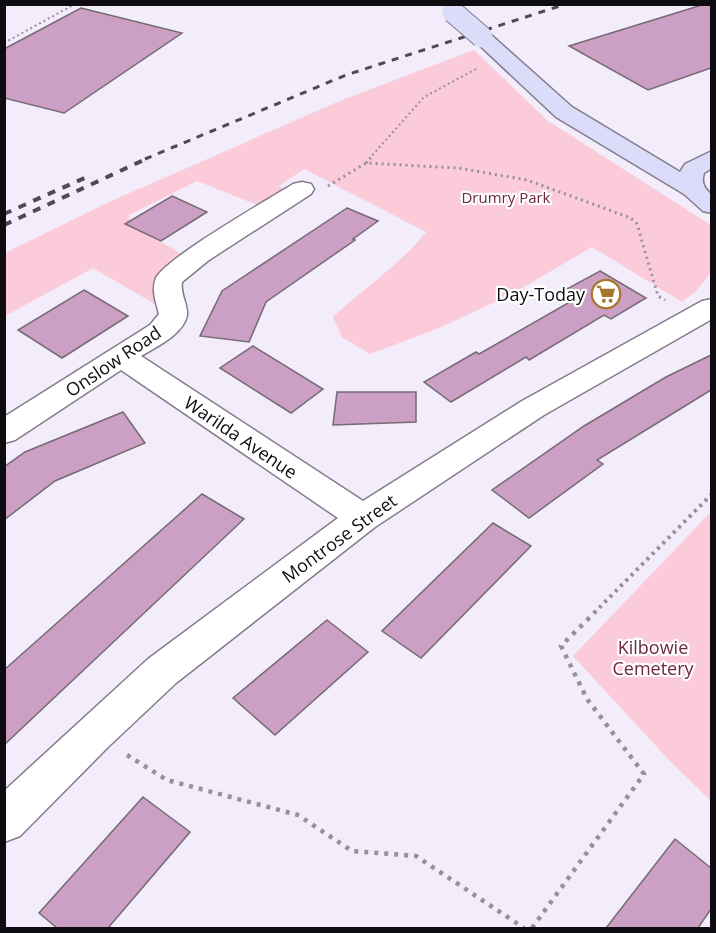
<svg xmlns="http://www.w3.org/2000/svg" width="716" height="933" viewBox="0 0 716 933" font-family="'Open Sans',sans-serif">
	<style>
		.green { fill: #fbcbd9 }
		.building { fill: #cc9fc4; stroke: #766a73; stroke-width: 1.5 }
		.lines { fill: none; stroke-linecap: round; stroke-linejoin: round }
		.street-casing { stroke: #837c8a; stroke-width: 3 }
		.secondary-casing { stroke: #837c8a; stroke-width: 3 }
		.path-far3 { stroke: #95909b; stroke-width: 2; stroke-dasharray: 2 3; stroke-linecap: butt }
		.path-far2 { stroke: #95909b; stroke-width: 3; stroke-dasharray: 2 4; stroke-linecap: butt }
		.path-far1 { stroke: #95909b; stroke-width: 4; stroke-dasharray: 3 4.5; stroke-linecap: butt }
		.path { stroke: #95909b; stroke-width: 4.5; stroke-dasharray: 4 6; stroke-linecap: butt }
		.street { fill: #fff; fill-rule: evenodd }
		.secondary { fill: #dbdbfa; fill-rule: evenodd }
		.rail-far1 { stroke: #4e4b53; stroke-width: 3; stroke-dasharray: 7 7; stroke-linecap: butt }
		.rail { stroke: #4e4b53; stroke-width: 4; stroke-dasharray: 8 8; stroke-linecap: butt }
		.secondary-bridge-casing { stroke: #837c8a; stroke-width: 23; stroke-linecap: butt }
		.secondary-bridge { stroke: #dbdbfa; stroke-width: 21 }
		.labels { text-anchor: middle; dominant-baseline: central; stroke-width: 4.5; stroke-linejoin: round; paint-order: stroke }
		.far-park-label { font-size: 15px; fill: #6c2742; stroke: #fff }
		.poi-label { font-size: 18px; fill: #0e0c11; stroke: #fff; text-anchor: end }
		.street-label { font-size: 18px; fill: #0e0c11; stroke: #fff }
		.park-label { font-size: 18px; fill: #6c2742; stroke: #fff }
	</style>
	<rect width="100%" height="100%" fill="#f3ecfb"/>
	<!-- green -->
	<g class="green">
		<path d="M 474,50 L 548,121 L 711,225 L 711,273 L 695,292 L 682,302 L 592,247 L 512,294 L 439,328 L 370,354 L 342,337 L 333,317 C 363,289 402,263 426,232 L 304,169 L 279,186 L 288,193 L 265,208 L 197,181 L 129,215 L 130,224 L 185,256 L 160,307 L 93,268 L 5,316 L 5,253 L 109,202 L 342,100 Z"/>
		<polygon points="711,512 711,801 668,759 573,656"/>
	</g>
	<!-- building -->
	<g class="building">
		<polygon points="705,4 711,4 711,68 648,90 569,46"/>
		<polygon points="81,8 182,33 64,113 4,98 4,49"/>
		<polygon points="172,196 207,212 161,241 125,224"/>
		<polygon points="347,208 378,221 353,239 355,240 266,302 249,342 200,336 222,291"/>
		<polygon points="600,271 646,298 611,319 604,315 529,360 526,357 451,402 424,382 476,352 479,354 577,298 565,290"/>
		<polygon points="84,290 128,316 62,358 18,330"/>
		<polygon points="253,346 323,389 291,413 220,368"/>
		<polygon points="711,355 711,390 597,460 603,464 529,518 492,490 584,426 666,377"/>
		<polygon points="337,392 416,392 416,422 333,425"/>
		<polygon points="123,412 145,443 55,481 4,520 4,467 25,452"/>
		<polygon points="202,494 244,519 4,745 4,670"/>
		<polygon points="493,523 531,546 421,658 382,631"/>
		<polygon points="327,620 368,652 275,735 233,698"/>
		<polygon points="143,797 190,832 108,928 57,928 39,913"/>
		<polygon points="675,839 711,868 711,909 698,928 606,928"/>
	</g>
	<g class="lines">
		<!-- street casing -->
		<g class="street-casing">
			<path id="street" d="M 302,182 L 311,184 L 314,189 L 311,194 L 209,260 L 182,282 C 180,294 188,304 187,315 C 184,334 156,347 141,356 L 363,501 L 522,401 L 702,301 L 712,299 L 712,319 L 544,415 L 375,527 L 176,683 L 108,747 L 20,836 L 4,842 L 4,791 L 148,659 L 338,518 L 121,370 L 15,440 L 4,443 L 4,417 L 150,325 L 159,314 C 156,302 151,290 156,278 C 166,258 269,199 293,184 Z"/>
		</g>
		<!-- secondary casing -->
		<g class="secondary-casing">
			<path id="secondary" d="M 482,31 L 489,33 L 572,107 L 680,172 L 685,164 L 712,151 L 712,168 L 704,173 C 701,183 704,188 712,195 L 712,213 L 703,211 L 684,194 L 556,117 L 475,41 L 472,37 L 475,33 Z"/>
		</g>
		<!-- path-far3 -->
		<g class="path-far3">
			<polyline points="4,43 75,4"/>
			<polyline points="369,159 424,97 478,68"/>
		</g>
		<!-- path-far2 -->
		<g class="path-far2">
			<polyline points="366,163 371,158"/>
			<polyline points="328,186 366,163 458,168 527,180 631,218 637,224 658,296 665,300"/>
		</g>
		<!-- path-far1 -->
		<polyline class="path-far1" points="594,613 712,494"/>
		<!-- path -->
		<g class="path">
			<polyline points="127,755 167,780 298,815 352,851 416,856 524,928"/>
			<polyline points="532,928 644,774 587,699 561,646 595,612"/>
		</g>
		<!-- street -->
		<use href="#street" class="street"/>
		<!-- secondary -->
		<use href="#secondary" class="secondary"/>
		<!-- rail-far1 -->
		<polyline class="rail-far1" points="145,159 346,75 566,4"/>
		<!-- rail -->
		<g class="rail">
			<polyline points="4,214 89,176"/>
			<polyline points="4,225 148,158"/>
		</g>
		<!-- secondary-bridge casing -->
		<g class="secondary-bridge-casing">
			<polyline id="secondary-bridge" points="453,12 482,37"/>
		</g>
		<!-- secondary-bridge -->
		<use href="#secondary-bridge" class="secondary-bridge"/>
	</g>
	<!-- icons -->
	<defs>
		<g id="supermarket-ring" transform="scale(1.5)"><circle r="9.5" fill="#fff" stroke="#a6762a" stroke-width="1.5"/><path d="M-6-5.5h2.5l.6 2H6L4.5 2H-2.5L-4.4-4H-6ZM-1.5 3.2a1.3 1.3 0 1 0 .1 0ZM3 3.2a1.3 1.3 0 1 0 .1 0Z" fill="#a6762a"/></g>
	</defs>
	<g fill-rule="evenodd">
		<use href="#supermarket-ring" x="606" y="294"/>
	</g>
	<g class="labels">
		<!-- far-park labels -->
		<g class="far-park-label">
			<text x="506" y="197">Drumry Park</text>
		</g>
		<!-- poi labels -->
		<g class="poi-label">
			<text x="585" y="294">Day-Today</text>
		</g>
		<!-- street labels -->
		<g class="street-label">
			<text transform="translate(113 361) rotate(-34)">Onslow Road</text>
			<text transform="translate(241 437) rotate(34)">Warilda Avenue</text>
			<text transform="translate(339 538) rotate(-36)">Montrose Street</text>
		</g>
		<!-- park labels -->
		<g class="park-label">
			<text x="653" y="647">Kilbowie<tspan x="653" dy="21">Cemetery</tspan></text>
		</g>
	</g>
	<!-- border -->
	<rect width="716" height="933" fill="none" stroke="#0e0c11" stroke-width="12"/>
</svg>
